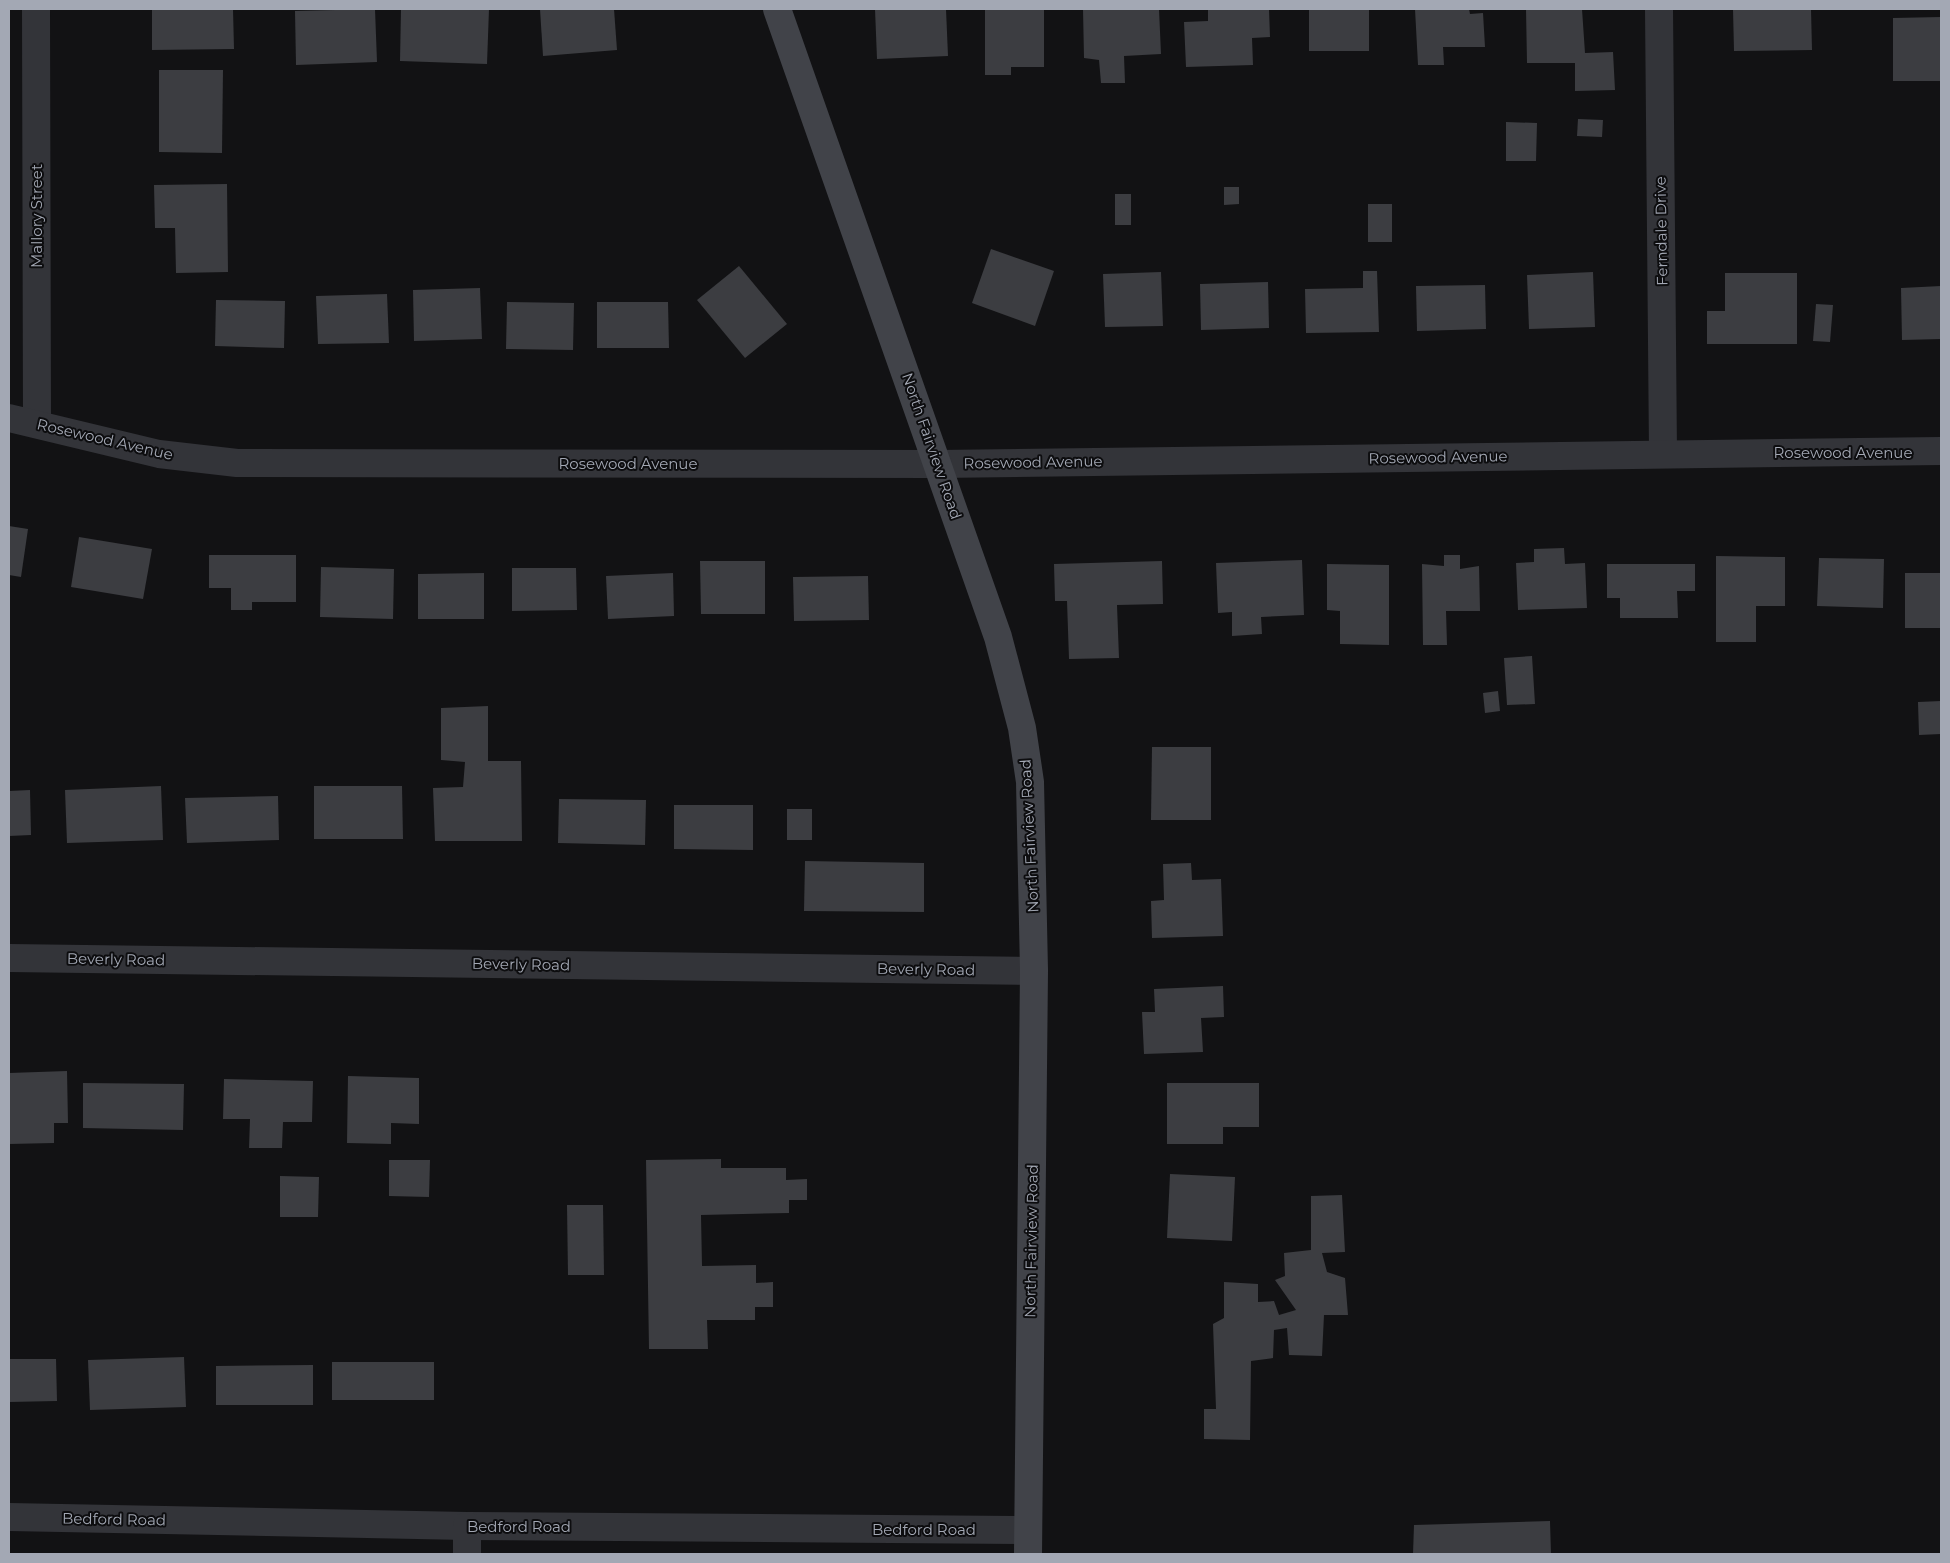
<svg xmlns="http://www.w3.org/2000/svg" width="1950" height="1563" viewBox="0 0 1950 1563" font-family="Montserrat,sans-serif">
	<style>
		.building { fill: #3c3d41 }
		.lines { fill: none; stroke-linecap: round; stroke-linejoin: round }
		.minor { stroke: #333439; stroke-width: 28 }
		.tertiary { stroke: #333439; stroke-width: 28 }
		.secondary { stroke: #414349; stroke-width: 28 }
		.labels { text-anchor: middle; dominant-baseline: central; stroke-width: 4; stroke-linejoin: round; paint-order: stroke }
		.street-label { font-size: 15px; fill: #a3a8b4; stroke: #0d0d0f }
	</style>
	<rect width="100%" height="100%" fill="#121214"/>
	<!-- building -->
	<g class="building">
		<polygon points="152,9 233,9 234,49 152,50"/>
		<polygon points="375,9 377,62 296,65 295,11"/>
		<polygon points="401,9 489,9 487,64 400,61"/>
		<polygon points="540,9 614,9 617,50 543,56"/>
		<polygon points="875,9 946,9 948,56 877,59"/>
		<polygon points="985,9 1044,9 1044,67 1011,67 1011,75 985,75"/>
		<polygon points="1083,9 1159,9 1161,54 1124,56 1125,83 1101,83 1099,60 1084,58"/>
		<polygon points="1208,9 1269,9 1270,37 1252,38 1253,65 1186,67 1184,22 1208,21"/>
		<rect x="1309" y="9" width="60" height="42"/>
		<polygon points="1415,9 1469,9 1470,14 1483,13 1485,47 1443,47 1444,65 1418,65"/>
		<polygon points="1526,9 1582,9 1585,53 1613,52 1615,90 1575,91 1575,63 1527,63"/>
		<polygon points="1733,9 1811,9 1812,50 1734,51"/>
		<polygon points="1941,17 1941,81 1893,81 1893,18"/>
		<polygon points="159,70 223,70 222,153 159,152"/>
		<polygon points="1578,119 1603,120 1602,137 1577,136"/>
		<polygon points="1506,122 1537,123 1536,161 1506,161"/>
		<polygon points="227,184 228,272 176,273 175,228 155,228 154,185"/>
		<polygon points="1224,187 1239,187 1239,204 1224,205"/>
		<rect x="1115" y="194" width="16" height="31"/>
		<rect x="1368" y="204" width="24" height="38"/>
		<polygon points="991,249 1054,271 1035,326 972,303"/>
		<polygon points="739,266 787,324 745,358 697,300"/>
		<polygon points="1363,271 1377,271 1379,332 1306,333 1305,289 1363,288"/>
		<polygon points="1161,272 1163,326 1105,327 1103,274"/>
		<polygon points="1593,272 1595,327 1529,329 1527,275"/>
		<polygon points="1725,273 1797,273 1797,344 1707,344 1707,311 1725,311"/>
		<polygon points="1268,282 1269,328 1201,330 1200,284"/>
		<polygon points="1485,285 1486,329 1417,331 1416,286"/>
		<polygon points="1941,286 1941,339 1902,340 1901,288"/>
		<polygon points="480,288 482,339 414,341 413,290"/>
		<polygon points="387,294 389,343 318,344 316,296"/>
		<polygon points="216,300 285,301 284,348 215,346"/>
		<polygon points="507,302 574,303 573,350 506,349"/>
		<polygon points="597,302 668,302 669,348 597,348"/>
		<polygon points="1816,304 1833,305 1830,342 1813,341"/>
		<polygon points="9,526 28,529 21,577 9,575"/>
		<polygon points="79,537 152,549 143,599 71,587"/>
		<polygon points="1564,548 1565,564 1585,563 1587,608 1518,610 1516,563 1534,562 1534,549"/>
		<polygon points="209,555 296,555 296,602 252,602 252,610 231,610 231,588 209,588"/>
		<polygon points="1444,555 1460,555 1460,569 1479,566 1480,611 1446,611 1447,645 1423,645 1422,564 1444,566"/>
		<polygon points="1716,556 1785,557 1785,606 1756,606 1756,642 1716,642"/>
		<polygon points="1819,558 1884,559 1883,608 1817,606"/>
		<polygon points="1302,560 1304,615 1261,617 1262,634 1232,636 1232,612 1218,613 1216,563"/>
		<polygon points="700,561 765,561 765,614 701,614"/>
		<polygon points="1162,561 1163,604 1117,605 1119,658 1069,659 1067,601 1055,601 1054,564"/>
		<polygon points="1327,564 1389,565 1389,645 1340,644 1340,611 1327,610"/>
		<polygon points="1607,564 1695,564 1695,591 1677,591 1678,618 1620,618 1620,598 1607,598"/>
		<polygon points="321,567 394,569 393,619 320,617"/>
		<polygon points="512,568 576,568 577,610 512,611"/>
		<polygon points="484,573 484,619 418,619 418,574"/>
		<polygon points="673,573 674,616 608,619 606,576"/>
		<rect x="1905" y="573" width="36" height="55"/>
		<polygon points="868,576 869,620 794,621 793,577"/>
		<polygon points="1532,656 1535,704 1507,705 1504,658"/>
		<polygon points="1498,691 1500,711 1485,713 1483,693"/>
		<polygon points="1941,701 1941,734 1919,735 1918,702"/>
		<polygon points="488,706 488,761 521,761 522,841 435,841 433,788 463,787 465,762 441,760 441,708"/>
		<polygon points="1152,747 1211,747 1211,820 1151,820"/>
		<polygon points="161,786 163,840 67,843 65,790"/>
		<polygon points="314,786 402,786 403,839 314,839"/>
		<polygon points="30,790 31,835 9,836 9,791"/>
		<polygon points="278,796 279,840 187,843 185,798"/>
		<polygon points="559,799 646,800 645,845 558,843"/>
		<polygon points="674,805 753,805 753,850 674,849"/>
		<rect x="787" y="809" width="25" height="31"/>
		<polygon points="805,861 924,863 924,912 804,911"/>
		<polygon points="1191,863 1192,880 1221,879 1223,936 1152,938 1151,901 1164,900 1163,864"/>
		<polygon points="1223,986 1224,1017 1201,1018 1203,1052 1144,1054 1142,1012 1155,1012 1154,989"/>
		<polygon points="67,1071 68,1123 54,1123 54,1143 9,1144 9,1073"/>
		<polygon points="348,1076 419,1078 419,1124 391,1123 391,1144 347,1143"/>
		<polygon points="224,1079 313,1081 312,1122 283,1122 282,1148 249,1148 250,1119 223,1119"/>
		<polygon points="83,1083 184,1084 183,1130 83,1128"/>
		<polygon points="1167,1083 1259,1083 1259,1127 1223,1127 1223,1144 1167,1144"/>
		<polygon points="721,1159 721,1168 786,1168 786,1180 807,1179 807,1200 789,1200 789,1213 701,1215 702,1266 756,1265 756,1283 773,1282 773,1307 755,1307 755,1320 707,1320 708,1349 649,1349 646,1160"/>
		<polygon points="389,1160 430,1160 429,1197 389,1196"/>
		<polygon points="1170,1174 1235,1177 1232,1241 1167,1238"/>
		<polygon points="280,1176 319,1177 318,1217 280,1217"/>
		<polygon points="1342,1195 1345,1252 1322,1253 1327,1272 1345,1278 1348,1315 1324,1315 1322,1356 1289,1355 1287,1328 1274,1330 1273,1358 1251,1361 1250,1440 1204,1439 1204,1409 1216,1409 1213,1324 1224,1318 1224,1282 1258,1284 1258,1302 1274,1301 1279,1315 1296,1310 1275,1280 1285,1276 1284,1253 1311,1250 1311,1196"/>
		<polygon points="567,1205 603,1205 604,1275 568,1275"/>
		<polygon points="184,1357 186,1407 90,1410 88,1360"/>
		<polygon points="9,1359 56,1359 57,1401 9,1402"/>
		<rect x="332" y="1362" width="102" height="38"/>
		<polygon points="313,1365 313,1405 216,1405 216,1366"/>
		<polygon points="1550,1521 1551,1554 1413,1554 1414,1525"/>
	</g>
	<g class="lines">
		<!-- minor -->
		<g class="minor">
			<polyline points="36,9 37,424"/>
			<polyline points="1659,9 1663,453"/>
			<polyline points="938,464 1941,451"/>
			<polyline points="9,958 1034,971"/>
			<polyline points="9,1517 467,1526 1028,1530"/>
			<polyline points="467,1554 467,1526"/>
		</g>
		<!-- tertiary -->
		<polyline class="tertiary" points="9,418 159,454 237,463 938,464"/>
		<!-- secondary -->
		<polyline class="secondary" points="777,9 998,637 1022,728 1030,782 1034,971 1028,1554"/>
	</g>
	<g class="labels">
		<!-- street labels -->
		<g class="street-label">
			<text transform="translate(36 216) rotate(-90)">Mallory Street</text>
			<text transform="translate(1661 231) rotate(-91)">Ferndale Drive</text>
			<text transform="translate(105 439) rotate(13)">Rosewood Avenue</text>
			<text transform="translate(932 446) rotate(71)">North Fairview Road</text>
			<text x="1843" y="452">Rosewood Avenue</text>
			<text transform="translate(1438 457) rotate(-1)">Rosewood Avenue</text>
			<text transform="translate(1033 462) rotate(-1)">Rosewood Avenue</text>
			<text x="628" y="463">Rosewood Avenue</text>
			<text transform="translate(1029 836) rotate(-93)">North Fairview Road</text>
			<text transform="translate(116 959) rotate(1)">Beverly Road</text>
			<text transform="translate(521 964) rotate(1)">Beverly Road</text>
			<text transform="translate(926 969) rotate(1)">Beverly Road</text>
			<text transform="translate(1031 1241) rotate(-89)">North Fairview Road</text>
			<text transform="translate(114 1519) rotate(1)">Bedford Road</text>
			<text x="519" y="1526">Bedford Road</text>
			<text x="924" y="1529">Bedford Road</text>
		</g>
	</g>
	<!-- border -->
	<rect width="1950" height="1563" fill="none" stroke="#a3a8b4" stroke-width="20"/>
</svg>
